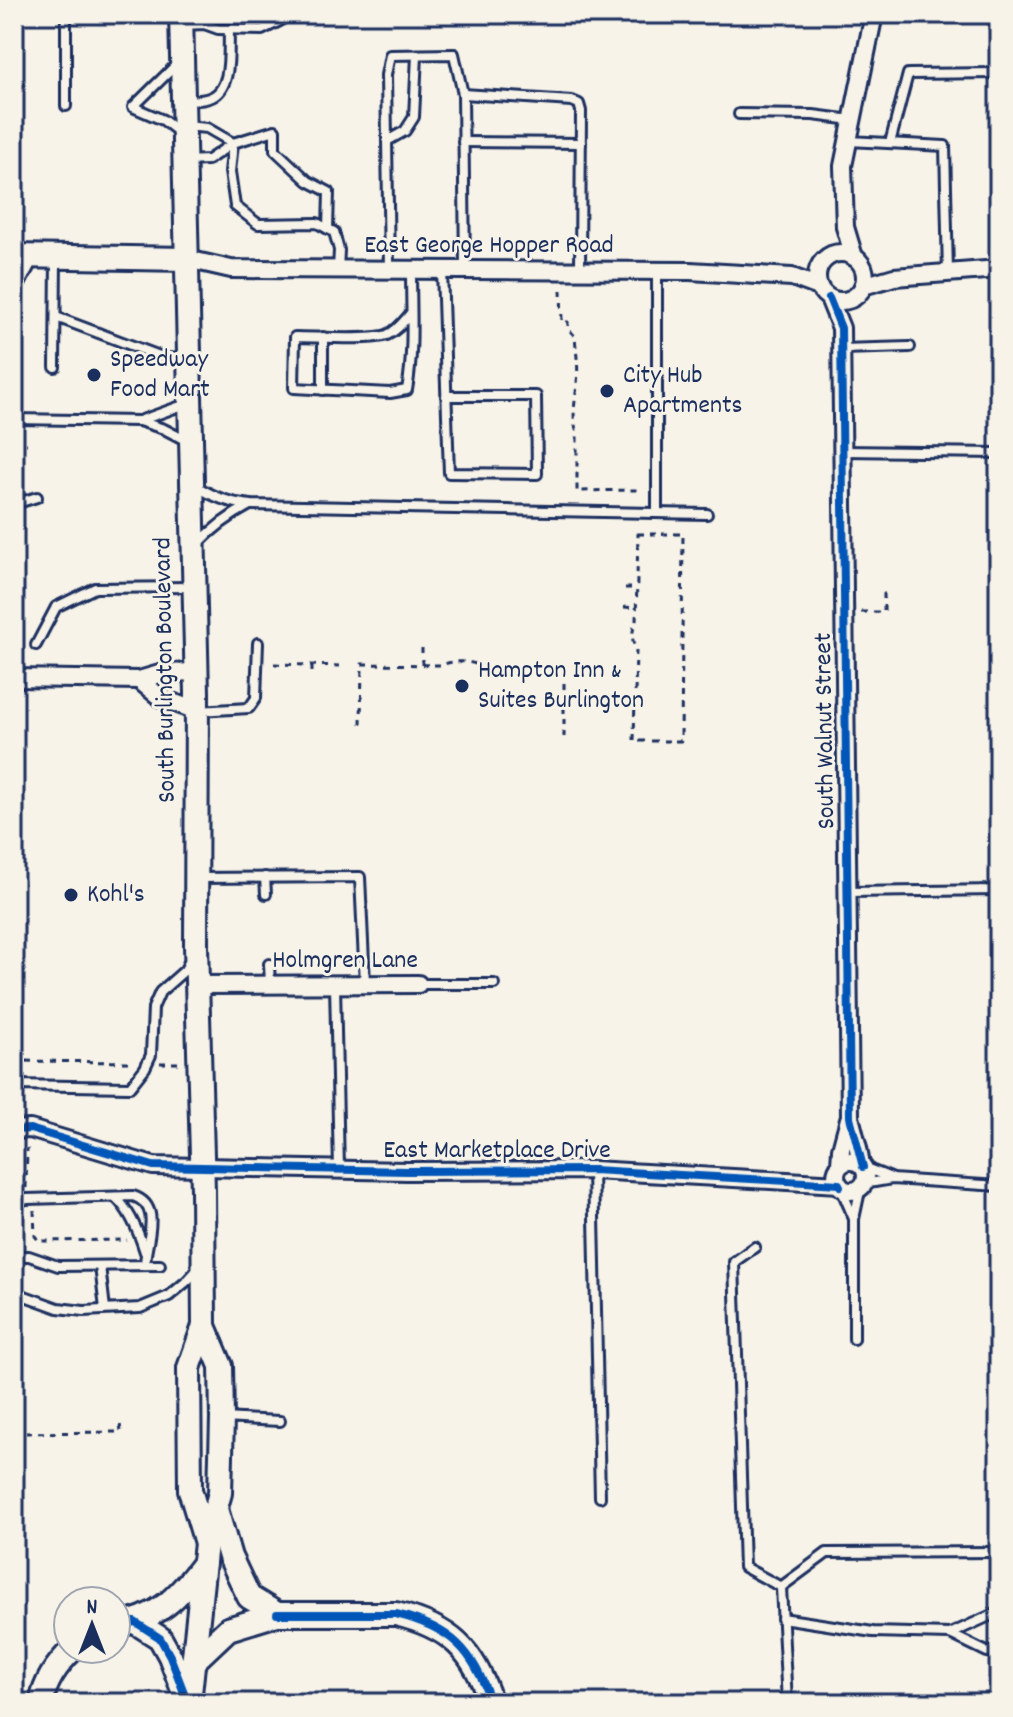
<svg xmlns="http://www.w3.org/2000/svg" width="1013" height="1717" viewBox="0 0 1013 1717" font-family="Dekko,sans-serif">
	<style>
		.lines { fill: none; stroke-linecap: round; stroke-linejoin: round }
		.service-casing { stroke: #1b2f5e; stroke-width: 14 }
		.minor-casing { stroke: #1b2f5e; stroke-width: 22 }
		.secondary-casing { stroke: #1b2f5e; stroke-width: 28 }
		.path { stroke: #1b2f5e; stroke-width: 3; stroke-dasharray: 6 6; stroke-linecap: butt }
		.service { stroke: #f7f3e8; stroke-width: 8 }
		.minor { stroke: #f7f3e8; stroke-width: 16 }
		.secondary { stroke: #f7f3e8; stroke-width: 22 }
		.cycleway-casing { stroke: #f7f3e8; stroke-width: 13 }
		.cycleway { stroke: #0057b8; stroke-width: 8 }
		.poi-dot { fill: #1b2f5e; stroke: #f7f3e8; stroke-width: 3 }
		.labels { text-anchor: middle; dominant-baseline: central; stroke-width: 6; stroke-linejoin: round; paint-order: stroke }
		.street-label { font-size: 26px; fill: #1b2f5e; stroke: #f7f3e8 }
		.poi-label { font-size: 26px; fill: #1b2f5e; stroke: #f7f3e8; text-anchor: start }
	</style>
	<rect width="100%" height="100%" fill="#f7f3e8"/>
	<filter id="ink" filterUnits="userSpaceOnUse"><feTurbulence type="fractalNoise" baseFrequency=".0125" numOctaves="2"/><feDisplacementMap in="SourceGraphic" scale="16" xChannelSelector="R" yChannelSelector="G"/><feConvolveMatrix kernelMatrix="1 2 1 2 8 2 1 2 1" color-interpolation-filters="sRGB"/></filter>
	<g filter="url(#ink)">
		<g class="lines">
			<!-- service casing -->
			<g class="service-casing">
				<g id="service">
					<polyline points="66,14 66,106"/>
					<polyline points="183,25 204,24 218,29 262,30 280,21 281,14"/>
					<polyline points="179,62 133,107 163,120 180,133"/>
					<polyline points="463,94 572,101 579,104 581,111 580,271"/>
					<path d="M 184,101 C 192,100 201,101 209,98 C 233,91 228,51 229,30"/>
					<polyline points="739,114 813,115 852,120"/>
					<polyline points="185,126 207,128 233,143"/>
					<polyline points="387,141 405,131 414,117 417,55"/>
					<polyline points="849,141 945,146 948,273"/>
					<polyline points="463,142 581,143"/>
					<polyline points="233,143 230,172 235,206 258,224 317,223 334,232 339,250 338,270"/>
					<polyline points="890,143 908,74 999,73"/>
					<polyline points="186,161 208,160 233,143 275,130 275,150 308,181 329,192 328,229"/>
					<polyline points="389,269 386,75 390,55 454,54 463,94 465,269"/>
					<path d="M 411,270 C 411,310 414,351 407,390 L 390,393 L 294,388 L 295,337 C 316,337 369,341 387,335 C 397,331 404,321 411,313"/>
					<polyline points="442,270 449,473 537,474 536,396 446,396"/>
					<polyline points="657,271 657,513"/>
					<polyline points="14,296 34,258"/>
					<polyline points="56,317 165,358 188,359"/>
					<polyline points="323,337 323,390"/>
					<polyline points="841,349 910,347"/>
					<polyline points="55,367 56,258"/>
					<polyline points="14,419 139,421 189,403"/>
					<polyline points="139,421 164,429 189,442"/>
					<polyline points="843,451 999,453"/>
					<path d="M 196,486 C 214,497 229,503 251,505 L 707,514"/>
					<polyline points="14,502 21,502 37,497"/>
					<path d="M 197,545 C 213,528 229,516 250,505"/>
					<polyline points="36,645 56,607 95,588 191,587"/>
					<polyline points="198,711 249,708 256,698 258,643"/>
					<polyline points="265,877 266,894"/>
					<polyline points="197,878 360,877 365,984"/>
					<polyline points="848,892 999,890"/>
					<polyline points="269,964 270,984"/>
					<polyline points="335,984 339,1170"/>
					<polyline points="418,984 494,984"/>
					<polyline points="14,1085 130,1087 145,1068 151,1055 153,1008 160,992 185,970 190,960"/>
					<polyline points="863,1167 891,1178"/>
					<polyline points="593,1170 600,1497"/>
					<polyline points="863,1184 892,1179 999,1186"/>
					<polyline points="840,1186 854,1219"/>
					<path d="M 115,1197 C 130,1210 139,1233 145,1252"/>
					<path d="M 14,1202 L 27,1199 L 133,1196 C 164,1206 145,1242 145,1265"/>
					<polyline points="755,1247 734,1262 744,1567 781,1587 787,1703"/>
					<polyline points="14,1256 29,1256 58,1266 160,1265"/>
					<polyline points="100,1266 105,1309"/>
					<polyline points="14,1292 58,1308 84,1311 140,1308 169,1296 187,1281 197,1270"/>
					<polyline points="854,1339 854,1219 861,1186"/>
					<polyline points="223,1418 280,1421"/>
					<polyline points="781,1587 827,1553 999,1552"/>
					<polyline points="782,1618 873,1632 950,1634 987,1652 999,1651"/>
					<polyline points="950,1634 996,1613 999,1613"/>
				</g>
			</g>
			<!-- minor casing -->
			<g class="minor-casing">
				<g id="minor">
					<circle cx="841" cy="277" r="24"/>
					<polyline points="854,257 845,227 843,166 874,14"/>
					<polyline points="187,259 231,269 690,271 792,277 819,287"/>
					<polyline points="863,286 894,277 999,269"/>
					<polyline points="829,298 841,328 850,1117 858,1148 861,1165"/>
					<polyline points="14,678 139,680 163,673 196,672"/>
					<polyline points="139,680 161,698 197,711"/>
					<polyline points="197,985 418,984"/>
					<polyline points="14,1130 30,1129 153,1166 407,1171 593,1170 839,1184"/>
					<circle cx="851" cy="1176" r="15"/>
					<polyline points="840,1165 841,1149 849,1119"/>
				</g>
			</g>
			<!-- secondary casing -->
			<g class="secondary-casing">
				<g id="secondary">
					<polyline points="181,14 197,693 196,946 203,1190 204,1326 189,1368 190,1490 206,1543"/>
					<polyline points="14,256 187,259"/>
					<polyline points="216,1509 230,1557 249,1597 277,1614"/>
					<polyline points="135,1622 160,1638 170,1656 186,1698"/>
					<path d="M 116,1625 C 159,1619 179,1596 204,1563"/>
					<path d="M 192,1663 L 228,1629 L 277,1614 L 396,1614 C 450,1627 474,1650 491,1703"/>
					<path d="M 41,1703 C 45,1682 57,1664 73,1649"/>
					<polyline points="189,1703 206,1543 220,1493 222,1418 221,1366 204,1326"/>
				</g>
			</g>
			<!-- path -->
			<g class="path">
				<path d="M 561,290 L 562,322 L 568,322 L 568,329 L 575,336 C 576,351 579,367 577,382 C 576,399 571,416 577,433 L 577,491 L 637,490"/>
				<polyline points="14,444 27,444"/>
				<path d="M 638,534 L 683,534 L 681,741 L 634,741 L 636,649 C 631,642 632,629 636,622 Z"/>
				<polyline points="625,588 637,588"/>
				<polyline points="624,607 636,608"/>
				<polyline points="861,612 884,612 884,594 890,593"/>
				<polyline points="274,664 341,666"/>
				<polyline points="422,665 422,648"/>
				<polyline points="312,666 312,675"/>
				<path d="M 361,724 L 362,664 L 442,665 C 453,660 470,661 481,666 L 564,670 L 564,738"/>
				<polyline points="14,1061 134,1062"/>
				<polyline points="160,1063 181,1063"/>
				<polyline points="26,1188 27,1148"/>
				<polyline points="34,1210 35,1236 39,1241 127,1240"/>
				<polyline points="14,1433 121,1432 120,1424"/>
			</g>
			<!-- service -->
			<use href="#service" class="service"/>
			<!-- minor -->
			<use href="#minor" class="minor"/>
			<!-- secondary -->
			<use href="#secondary" class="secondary"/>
			<!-- cycleway casing -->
			<g class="cycleway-casing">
				<g id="cycleway">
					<polyline points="829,298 841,328 850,1117 863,1167"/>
					<polyline points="14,1130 30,1129 153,1166 407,1171 593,1170 839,1184 840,1186"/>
					<path d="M 277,1614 L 396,1614 C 450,1627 474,1650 491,1703"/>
					<polyline points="116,1625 135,1622 160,1638 170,1656 188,1703"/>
				</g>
			</g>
			<!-- cycleway -->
			<use href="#cycleway" class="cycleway"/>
		</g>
	</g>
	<!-- markers -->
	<g class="poi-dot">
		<circle cx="94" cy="375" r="8"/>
		<circle cx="607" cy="391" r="8"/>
		<circle cx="462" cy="686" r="8"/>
		<circle cx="71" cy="895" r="8"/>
	</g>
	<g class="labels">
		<!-- street labels -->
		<g class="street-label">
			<text x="489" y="246">East George Hopper Road</text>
			<text transform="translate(166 670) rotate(-91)">South Burlington Boulevard</text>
			<text transform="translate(826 731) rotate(-91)">South Walnut Street</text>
			<text x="345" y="961">Holmgren Lane</text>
			<text x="497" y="1151">East Marketplace Drive</text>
		</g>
		<!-- poi labels -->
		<g class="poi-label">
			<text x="110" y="360">Speedway<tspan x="110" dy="30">Food Mart</tspan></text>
			<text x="623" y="376">City Hub<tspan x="623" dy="30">Apartments</tspan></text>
			<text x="478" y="671">Hampton Inn &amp;<tspan x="478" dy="30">Suites Burlington</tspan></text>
			<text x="87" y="895">Kohl's</text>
		</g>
	</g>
	<!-- margin -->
	<rect width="1013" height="1717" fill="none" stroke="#f7f3e8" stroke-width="48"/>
	<rect x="24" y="24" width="965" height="1669" fill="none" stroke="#1b2f5e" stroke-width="3" filter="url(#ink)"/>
	<!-- north arrow -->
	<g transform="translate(92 1625)"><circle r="38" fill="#f7f3e8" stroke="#9fa5b1" stroke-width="2"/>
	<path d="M0-6L14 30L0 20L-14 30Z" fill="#1b2f5e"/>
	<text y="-12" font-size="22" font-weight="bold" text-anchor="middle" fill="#1b2f5e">N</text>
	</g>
</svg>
